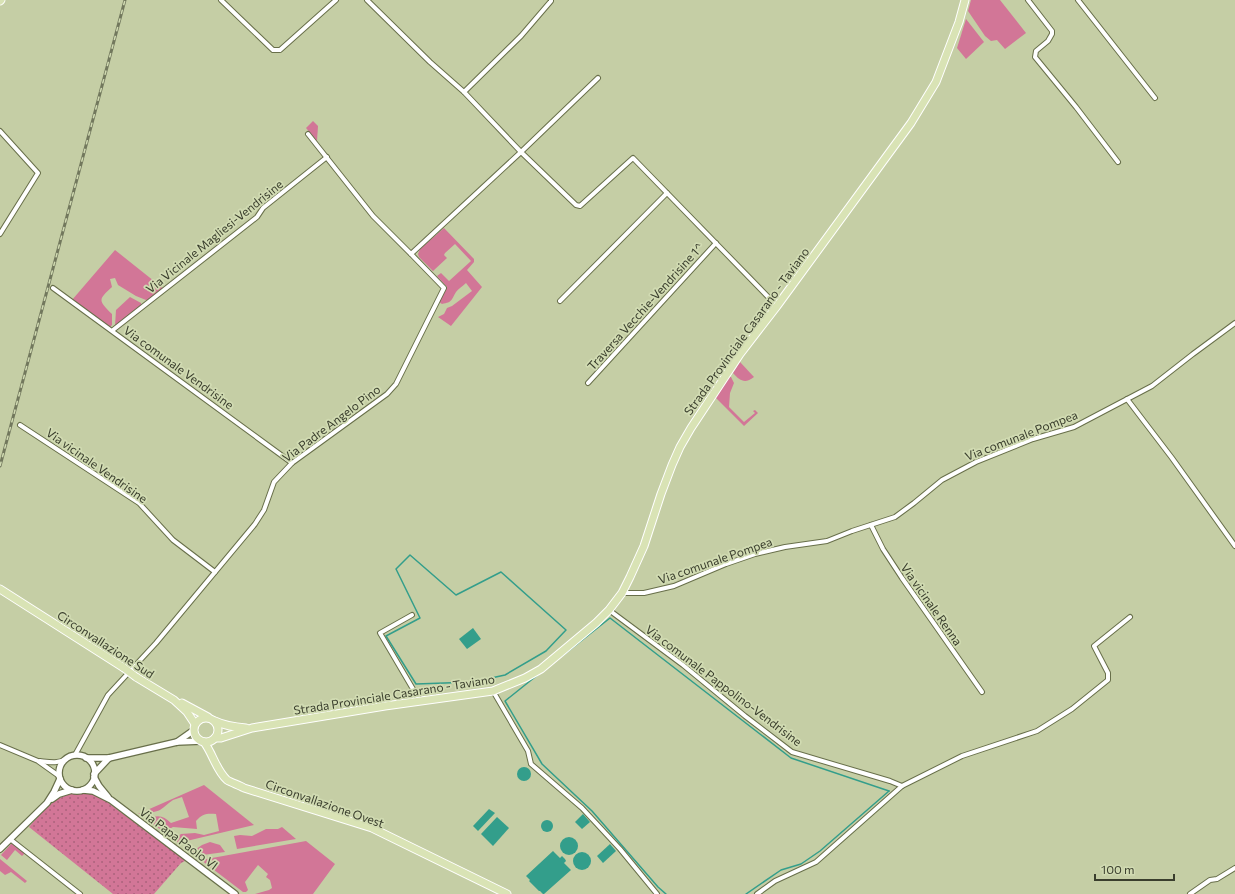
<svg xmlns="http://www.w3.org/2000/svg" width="1235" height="894" viewBox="0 0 1235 894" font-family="Commissioner,sans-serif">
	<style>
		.grass { fill: url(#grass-dots) }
		.garden { fill: #d27697 }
		.water { fill: #339e8b }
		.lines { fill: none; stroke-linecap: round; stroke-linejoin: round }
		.stream { stroke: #339e8b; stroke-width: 1.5 }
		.minor-casing { stroke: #686f4a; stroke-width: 6 }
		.tertiary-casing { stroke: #686f4a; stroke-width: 8 }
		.primary-casing { stroke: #fff; stroke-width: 9 }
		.minor { stroke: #fff; stroke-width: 4 }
		.tertiary { stroke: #fff; stroke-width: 5.5 }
		.primary { stroke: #d9e3b5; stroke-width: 7 }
		.rail-casing { stroke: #72785d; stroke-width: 3 }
		.rail { stroke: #d1dbb2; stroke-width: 1.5; stroke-dasharray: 4.5; stroke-linecap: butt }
		.primary-bridge-casing { stroke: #fff; stroke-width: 9; stroke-linecap: butt }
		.primary-bridge { stroke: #d9e3b5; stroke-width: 7 }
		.labels { text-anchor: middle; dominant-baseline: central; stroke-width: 3.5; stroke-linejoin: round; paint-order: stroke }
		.street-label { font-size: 12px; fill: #3a3e2d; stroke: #d1dbb2 }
	</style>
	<defs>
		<pattern id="grass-dots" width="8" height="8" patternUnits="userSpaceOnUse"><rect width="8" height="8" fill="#d27697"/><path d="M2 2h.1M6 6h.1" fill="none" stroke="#ab627c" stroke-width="1.8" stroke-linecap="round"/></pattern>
	</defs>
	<rect width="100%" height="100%" fill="#c5cea5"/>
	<!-- grass -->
	<path class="grass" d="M 80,792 L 91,793 L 103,799 L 184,859 L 185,861 L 181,863 L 154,894 L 113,894 L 29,827 C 45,809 55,795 80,792 Z"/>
	<!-- garden -->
	<g class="garden">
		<polygon points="971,0 1000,0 1026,33 1005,49 997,40 991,41 985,36 968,11"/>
		<polygon points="966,19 984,42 966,59 957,48"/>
		<polygon points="313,121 318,126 317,141 306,128"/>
		<path d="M 444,228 L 474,259 L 474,262 L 467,270 L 482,287 L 451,326 L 438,317 L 444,314 L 447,308 L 452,306 L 472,291 L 466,283 C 463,286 458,289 456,292 C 451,300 453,302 442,304 L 439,302 L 447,287 L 437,276 L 441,273 L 449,281 L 471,261 L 455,244 L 445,253 L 444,255 L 447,258 L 433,271 L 419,257 L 418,254 L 420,249 Z"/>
		<path d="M 115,250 L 164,289 L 149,300 L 146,300 L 136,296 L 118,285 L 115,278 L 110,279 L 112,287 C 98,300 98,300 112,314 L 112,325 L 110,327 L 72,300 Z"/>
		<polygon points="130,297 141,303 141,306 115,326 116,310"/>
		<path d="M 740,362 L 754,377 C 745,384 740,381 733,373 Z"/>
		<polygon points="729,377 731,377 734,383 730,393 729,407 744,422 755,413 753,411 755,410 758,413 744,426 715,397"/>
		<path d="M 204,785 L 254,825 L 178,843 L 174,839 L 174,837 L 177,837 L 181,834 L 195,833 L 204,835 L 219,831 L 216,814 C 207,813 202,814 196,821 L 197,829 L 173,827 L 164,832 L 153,824 L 154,822 L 148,819 C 158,814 164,816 171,823 L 189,817 L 182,797 C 179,798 176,799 173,800 C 168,803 165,807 160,810 C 156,812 143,814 138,814 Z"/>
		<polygon points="282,827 296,839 237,849 234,836 240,835 252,836 266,829 278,829"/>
		<polygon points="306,841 335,864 313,894 255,894 269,890 272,888 270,880 266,877 268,874 258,865 245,882 248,890 246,892 243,892 201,860"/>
		<polygon points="210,842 220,845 225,852 195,856 192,852 202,845"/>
		<polygon points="12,843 25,853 22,856 15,850 7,860 1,855"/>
		<polygon points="0,859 27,881 25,883 11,872 5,875 0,871"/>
	</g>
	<!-- water -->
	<g class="water">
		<polygon points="473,628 481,639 467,649 459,639"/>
		<circle cx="524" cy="774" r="7"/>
		<polygon points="489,809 495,813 478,831 473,826"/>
		<polygon points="583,814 590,822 582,829 575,822"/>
		<polygon points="497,817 509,828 493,846 481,834"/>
		<circle cx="547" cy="826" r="6"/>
		<circle cx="569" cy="846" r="9"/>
		<polygon points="610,844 616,851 603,863 597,856"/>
		<polygon points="553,851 560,858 562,856 565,859 566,861 564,863 571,870 544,894 543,894 540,891 539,891 529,881 530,880 526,876"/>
		<circle cx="582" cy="861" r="9"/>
	</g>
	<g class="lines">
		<!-- stream -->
		<g class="stream">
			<polygon points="410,555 456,595 501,572 566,630 546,651 505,675 473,682 416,684 386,636 420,618 396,569"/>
			<polyline points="562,656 610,618 791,758 889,791"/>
			<polyline points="540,673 505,701 542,764 592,811 658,887 666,894"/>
			<polyline points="746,894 781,870 801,864 820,851 889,791"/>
		</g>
		<!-- minor casing -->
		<g class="minor-casing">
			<g id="minor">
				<polyline points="221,0 273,50 280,50 336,0"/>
				<polyline points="367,0 430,62 464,92"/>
				<polyline points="1028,0 1052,31 1052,34 1048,41 1036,51 1035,57 1076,107 1118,162"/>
				<polyline points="1078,0 1155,98"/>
				<polyline points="598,78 521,152 576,205 580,206 633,158 777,306"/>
				<polyline points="0,131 38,173 0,234"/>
				<polyline points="308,134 373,216 411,254"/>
				<polyline points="53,288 292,463"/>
				<polyline points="560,301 667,193"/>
				<polyline points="113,330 257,217 263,208 327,157"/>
				<polyline points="588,383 716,243"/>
				<polyline points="1127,399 1172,458 1235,546"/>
				<polyline points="20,425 139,503 173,540 215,572"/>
				<polyline points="871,525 883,549 902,578 982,692"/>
				<polyline points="622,593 644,593 674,586 726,564 755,554 785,547 827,541 852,531 895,517 914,503 942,480 976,462 1033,439 1074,427 1152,386 1193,354 1235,323"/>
				<polyline points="609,610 683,665 745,716 792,752 890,781 902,786"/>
				<polyline points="412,615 380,633 420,701"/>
				<polyline points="493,691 528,751 531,764 582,808 620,849 657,894"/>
				<polyline points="0,745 38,761 59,776"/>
				<polyline points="75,755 108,695 156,643 255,524 264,510 274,482 292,463 387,394 396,384 444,288 411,254 521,152 464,92 521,36 551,1 551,0"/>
				<path d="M 40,761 C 49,762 58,764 66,759"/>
				<polyline points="10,839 80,894"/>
				<polyline points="757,894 775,881 816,862 902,786 962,756 1037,731 1072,709 1108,680 1108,673 1094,646 1130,617"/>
				<polyline points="1190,894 1210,880 1217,879 1235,868"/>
			</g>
		</g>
		<!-- tertiary casing -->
		<g class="tertiary-casing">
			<g id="tertiary">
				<polyline points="177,742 194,730"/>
				<circle cx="77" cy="773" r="18"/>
				<polyline points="86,758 109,758 177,742 202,741"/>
				<polyline points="94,774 109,758"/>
				<polyline points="94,777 99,786 108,797"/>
				<polyline points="83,790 93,791 111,800 235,894"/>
				<polyline points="52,799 59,794 72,790"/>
				<polyline points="0,849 47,803 54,792 60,779"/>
			</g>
		</g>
		<!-- primary casing -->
		<g class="primary-casing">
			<g id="primary">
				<polyline points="0,1 1,0"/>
				<polyline points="0,589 124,668"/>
				<polyline points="136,677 174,700 187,712 195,724"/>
				<polyline points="182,703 208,717"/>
				<circle cx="206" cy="730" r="12"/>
				<path d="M 215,721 C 225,726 234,727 246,728"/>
				<polyline points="215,738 221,738 252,728 385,706 493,691 525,678 541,669 596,623 609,610 622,593 630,577 644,546 661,494 672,465 680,447 691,428 740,354 777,306 911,123 936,82 959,22 965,0"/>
				<path d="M 204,742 C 213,754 216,770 227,780 C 232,783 239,785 244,788 L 372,828 L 507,894"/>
			</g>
		</g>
		<!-- minor -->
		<use href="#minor" class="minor"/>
		<!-- tertiary -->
		<use href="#tertiary" class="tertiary"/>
		<!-- primary -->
		<use href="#primary" class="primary"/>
		<!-- rail casing -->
		<g class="rail-casing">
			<polyline id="rail" points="0,466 125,0"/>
		</g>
		<!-- rail -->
		<use href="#rail" class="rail"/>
		<!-- primary-bridge casing -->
		<g class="primary-bridge-casing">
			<polyline id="primary-bridge" points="124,668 136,677"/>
		</g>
		<!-- primary-bridge -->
		<use href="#primary-bridge" class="primary-bridge"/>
	</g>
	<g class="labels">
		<!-- street labels -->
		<g class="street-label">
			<text transform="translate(214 236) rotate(-39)">Via Vicinale Magliesi-Vendrisine</text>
			<text transform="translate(645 306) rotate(-48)">Traversa Vecchie-Vendrisine 1^</text>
			<text transform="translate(746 331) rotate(-54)">Strada Provinciale Casarano - Taviano</text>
			<text transform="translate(179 367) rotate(36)">Via comunale Vendrisine</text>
			<text transform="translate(331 423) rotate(-37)">Via Padre Angelo Pino</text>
			<text transform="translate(1021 435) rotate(-21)">Via comunale Pompea</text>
			<text transform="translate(97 465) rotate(35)">Via vicinale Vendrisine</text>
			<text transform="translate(715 560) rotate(-19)">Via comunale Pompea</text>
			<text transform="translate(932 604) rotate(55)">Via vicinale Renna</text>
			<text transform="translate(106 644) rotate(33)">Circonvallazione Sud</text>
			<text transform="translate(724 685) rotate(37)">Via comunale Pappolino-Vendrisine</text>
			<text transform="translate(394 694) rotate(-9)">Strada Provinciale Casarano - Taviano</text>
			<text transform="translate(325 803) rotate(19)">Circonvallazione Ovest</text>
			<text transform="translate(179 838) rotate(37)">Via Papa Paolo VI</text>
		</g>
	</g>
	<!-- scale -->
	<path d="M1095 874v6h79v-6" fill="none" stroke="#3a3e2d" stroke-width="2"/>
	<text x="1101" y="874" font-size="12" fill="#3a3e2d" stroke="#d1dbb2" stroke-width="3" paint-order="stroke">100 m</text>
</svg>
